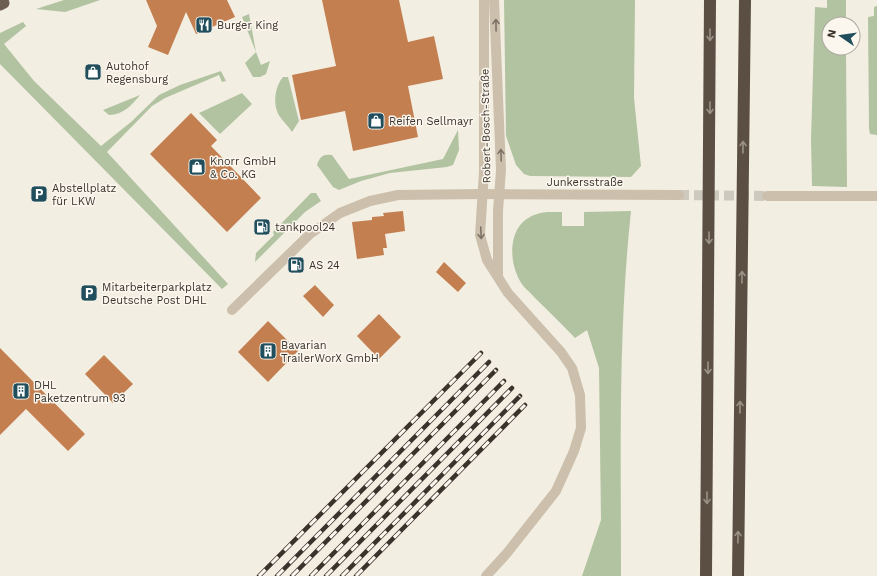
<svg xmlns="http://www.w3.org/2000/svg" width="877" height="576" viewBox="0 0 877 576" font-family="'Work Sans',sans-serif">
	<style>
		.green { fill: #b2c3a1 }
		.building { fill: #c37f50 }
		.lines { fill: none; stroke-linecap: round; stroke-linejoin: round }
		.minor-tunnel { stroke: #cec9be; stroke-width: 10; stroke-dasharray: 10 5; stroke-linecap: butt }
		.minor { stroke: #ccc0ad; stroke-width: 10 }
		.trunk { stroke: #6c5e50; stroke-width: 11 }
		.motorway { stroke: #5b4e43; stroke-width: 12 }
		.rail-casing { stroke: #3a332c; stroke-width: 4.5 }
		.rail { stroke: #fbf7ee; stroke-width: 3; stroke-dasharray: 9; stroke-linecap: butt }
		.oneway { stroke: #7c7266 }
		.oneway2 { stroke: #9b9287 }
		.labels { text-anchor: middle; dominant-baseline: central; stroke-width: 3; stroke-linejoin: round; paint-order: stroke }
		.poi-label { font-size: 11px; fill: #3a332c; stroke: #fbf7ee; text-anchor: start }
		.street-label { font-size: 11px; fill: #3a332c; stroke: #fbf7ee }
	</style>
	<rect width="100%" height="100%" fill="#f3eee2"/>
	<!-- green -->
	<g class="green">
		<polygon points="64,0 100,0 65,12 36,9"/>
		<polygon points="504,0 635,0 634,98 641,166 631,177 530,176 524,174 516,165 506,136"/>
		<polygon points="827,0 846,0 846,24 829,24 829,48 846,48 847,187 812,186 811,139 815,7 827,8"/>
		<polygon points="877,6 877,135 870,134 869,128 868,17 874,16 874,7"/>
		<polygon points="249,14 256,52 261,65 270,61 266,74 260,77 253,77 245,63 256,52 242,17"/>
		<polygon points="23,22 26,26 4,44 34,81 101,146 131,122 159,95 180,85 221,71 226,81 222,82 219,75 165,98 152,106 107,152 228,284 222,289 0,64 0,33"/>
		<path d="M 283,77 L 288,77 L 299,121 L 292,132 C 288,125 279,118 277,111 C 273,100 276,85 283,77 Z"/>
		<polygon points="242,93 252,104 220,134 199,113"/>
		<path d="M 140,95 C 132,105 123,115 109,115 L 103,110 Z"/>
		<path d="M 458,130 L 459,150 L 453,165 L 447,167 L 390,173 L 361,181 L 339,190 L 333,187 L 317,165 C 320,156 323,154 332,155 L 349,179 L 443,159 Z"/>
		<polygon points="311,193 316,193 321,201 305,212 255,262 256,253 274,235 273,232"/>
		<path d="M 631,211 C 618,332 621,454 621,576 L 582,576 L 601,520 L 599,368 L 587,330 L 575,338 C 562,324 548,311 534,297 C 530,292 523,287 520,281 C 508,260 508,225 534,215 C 543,211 552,212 562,212 L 562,226 L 584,226 L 584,212 Z"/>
	</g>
	<!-- building -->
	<g class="building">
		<polygon points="146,0 227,0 235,17 196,34 186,12 168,55 148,47 157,26"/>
		<polygon points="322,0 399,0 408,42 434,36 443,79 408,86 418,137 353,151 345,111 301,120 292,75 336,66"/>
		<polygon points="191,113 217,140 211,146 261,198 227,232 150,154"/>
		<polygon points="403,211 405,231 385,234 387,248 383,248 384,255 357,259 352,222 372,220 372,217 384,216 383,213"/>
		<polygon points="444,262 466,283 458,292 436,272"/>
		<polygon points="315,285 334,305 323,317 303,296"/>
		<polygon points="379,314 401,337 379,359 357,336"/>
		<polygon points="268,321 298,351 268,382 238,352"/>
		<polygon points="0,348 85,434 68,451 26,409 0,435"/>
		<polygon points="104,355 133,384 113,403 85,374"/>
	</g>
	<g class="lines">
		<!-- minor-tunnel -->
		<polyline class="minor-tunnel" points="679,195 767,196"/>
		<!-- minor -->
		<g class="minor">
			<polyline points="484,0 484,171 480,235 487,260 508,293 561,352 572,368 580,395 581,428 574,451 556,491 507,553 486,576"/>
			<polyline points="494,0 501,170 498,211 498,276"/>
			<polyline points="767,196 877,196"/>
			<polyline points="232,310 310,234 340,213 370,201 398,195 483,194 679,195"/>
		</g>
		<!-- trunk -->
		<polyline class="trunk" points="0,5 4,3"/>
		<!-- motorway -->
		<g class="motorway">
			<polyline points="706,576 710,0"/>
			<polyline points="738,576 745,0"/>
		</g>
		<!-- rail casing -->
		<g class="rail-casing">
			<g id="rail">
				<polyline points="259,576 481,353"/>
				<polyline points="277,576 489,362"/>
				<polyline points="292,576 496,370"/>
				<polyline points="311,576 504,381"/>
				<polyline points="326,576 512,388"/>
				<polyline points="342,576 520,396"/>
				<polyline points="356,576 525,405"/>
			</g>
		</g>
		<!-- rail -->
		<use href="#rail" class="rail"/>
	</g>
	<!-- one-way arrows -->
	<defs><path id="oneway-shaft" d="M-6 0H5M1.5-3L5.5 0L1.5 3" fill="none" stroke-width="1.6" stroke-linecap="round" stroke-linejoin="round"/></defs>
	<g class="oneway">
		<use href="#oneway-shaft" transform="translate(496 25) rotate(-91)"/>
		<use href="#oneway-shaft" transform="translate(501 155) rotate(-92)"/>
		<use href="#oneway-shaft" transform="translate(481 233) rotate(87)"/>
	</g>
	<g class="oneway2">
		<use href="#oneway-shaft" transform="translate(710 35) rotate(90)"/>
		<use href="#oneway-shaft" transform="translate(710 108) rotate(90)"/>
		<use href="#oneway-shaft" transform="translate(743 147) rotate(-89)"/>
		<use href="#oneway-shaft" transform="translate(709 238) rotate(90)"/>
		<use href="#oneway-shaft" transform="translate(742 277) rotate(-89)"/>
		<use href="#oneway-shaft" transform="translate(708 368) rotate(90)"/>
		<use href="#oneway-shaft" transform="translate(740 407) rotate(-89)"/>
		<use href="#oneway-shaft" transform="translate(707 498) rotate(90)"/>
		<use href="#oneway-shaft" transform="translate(738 537) rotate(-89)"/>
	</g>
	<!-- icons -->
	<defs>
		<g id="restaurant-square" transform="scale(0.9)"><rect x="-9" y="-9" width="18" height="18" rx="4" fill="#214e5c" stroke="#fbf7ee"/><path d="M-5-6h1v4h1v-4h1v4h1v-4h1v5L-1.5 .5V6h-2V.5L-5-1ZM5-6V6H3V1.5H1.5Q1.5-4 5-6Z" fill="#fff"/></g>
		<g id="shop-square" transform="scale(0.9)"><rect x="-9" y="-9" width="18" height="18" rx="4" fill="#214e5c" stroke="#fbf7ee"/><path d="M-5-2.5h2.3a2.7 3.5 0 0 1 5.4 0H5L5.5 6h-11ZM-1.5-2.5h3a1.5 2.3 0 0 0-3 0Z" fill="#fff"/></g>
		<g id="parking-square" transform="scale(0.9)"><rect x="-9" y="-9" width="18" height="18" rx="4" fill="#214e5c" stroke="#fbf7ee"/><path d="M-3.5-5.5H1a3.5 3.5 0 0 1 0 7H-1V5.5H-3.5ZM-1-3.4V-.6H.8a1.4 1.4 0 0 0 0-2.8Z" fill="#fff"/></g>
		<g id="fuel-square" transform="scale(0.9)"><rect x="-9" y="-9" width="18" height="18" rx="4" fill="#214e5c" stroke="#fbf7ee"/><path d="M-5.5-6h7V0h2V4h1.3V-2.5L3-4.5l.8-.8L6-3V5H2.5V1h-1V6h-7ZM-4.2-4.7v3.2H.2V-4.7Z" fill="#fff"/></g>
		<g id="building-square" transform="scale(0.9)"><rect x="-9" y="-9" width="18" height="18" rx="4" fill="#214e5c" stroke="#fbf7ee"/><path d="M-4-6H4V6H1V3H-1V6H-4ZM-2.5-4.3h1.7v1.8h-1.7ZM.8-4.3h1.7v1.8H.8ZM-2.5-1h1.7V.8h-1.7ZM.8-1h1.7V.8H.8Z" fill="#fff"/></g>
	</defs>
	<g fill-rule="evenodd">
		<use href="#restaurant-square" x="204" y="25"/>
		<use href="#shop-square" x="93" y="72"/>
		<use href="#shop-square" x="376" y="121"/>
		<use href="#shop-square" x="197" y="167"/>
		<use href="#parking-square" x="39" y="194"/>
		<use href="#fuel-square" x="262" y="227"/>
		<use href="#fuel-square" x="296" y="265"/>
		<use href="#parking-square" x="89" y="293"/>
		<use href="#building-square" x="268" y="351"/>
		<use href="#building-square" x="21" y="391"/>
	</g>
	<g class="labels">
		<!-- poi labels -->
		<g class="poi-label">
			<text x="217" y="25">Burger King</text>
			<text x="106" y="66">Autohof<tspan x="106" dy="13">Regensburg</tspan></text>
			<text x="389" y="121">Reifen Sellmayr</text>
			<text x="210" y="161">Knorr GmbH<tspan x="210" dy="13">&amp; Co. KG</tspan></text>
			<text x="52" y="188">Abstellplatz<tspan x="52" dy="13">für LKW</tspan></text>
			<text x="275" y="227">tankpool24</text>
			<text x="309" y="265">AS 24</text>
			<text x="102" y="287">Mitarbeiterparkplatz<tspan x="102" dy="13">Deutsche Post DHL</tspan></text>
			<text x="281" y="345">Bavarian<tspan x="281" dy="13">TrailerWorX GmbH</tspan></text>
			<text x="34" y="385">DHL<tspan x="34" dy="13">Paketzentrum 93</tspan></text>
		</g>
		<!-- street labels -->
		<g class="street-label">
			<text transform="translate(486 126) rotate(-91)">Robert-Bosch-Straße</text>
			<text x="585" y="182">Junkersstraße</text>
		</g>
	</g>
	<!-- north arrow -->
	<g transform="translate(841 36) rotate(283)"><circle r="19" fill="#fbf7ee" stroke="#aea9a0"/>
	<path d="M0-3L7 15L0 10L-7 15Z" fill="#214e5c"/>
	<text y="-6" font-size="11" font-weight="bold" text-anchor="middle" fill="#3a332c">N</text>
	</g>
</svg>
